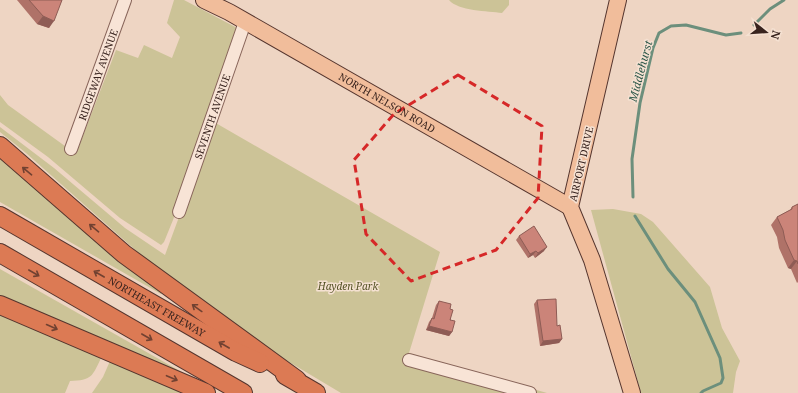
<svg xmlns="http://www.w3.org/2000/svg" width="798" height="393" viewBox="0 0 798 393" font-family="'Noto Serif',serif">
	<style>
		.green { fill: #ccc397 }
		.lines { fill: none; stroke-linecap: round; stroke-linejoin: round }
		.stream { stroke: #6c8f7c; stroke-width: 3 }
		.minor-casing { stroke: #88655a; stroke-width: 14 }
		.major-casing { stroke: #55352e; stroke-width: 18 }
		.highway-casing { stroke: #55352e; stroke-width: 20 }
		.minor { stroke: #f8e4d6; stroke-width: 12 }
		.major { stroke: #f1bd9b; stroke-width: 16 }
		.highway { stroke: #dc7a54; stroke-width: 18 }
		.wall { fill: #af7268 }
		.shaded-wall { fill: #8e5c55 }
		.building { fill: #cb8479; stroke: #8e5c55 }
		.oneway { stroke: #714131 }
		.marked { fill: none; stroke: #d62828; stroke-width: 3; stroke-dasharray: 8 5; stroke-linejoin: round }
		.labels { text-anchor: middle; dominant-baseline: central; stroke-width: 3; stroke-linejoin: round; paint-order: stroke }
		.street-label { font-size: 10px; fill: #38231e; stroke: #f5e1d2 }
		.park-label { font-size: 10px; font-style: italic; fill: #545225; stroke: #f5e1d2 }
		.water-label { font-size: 11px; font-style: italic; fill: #2d5749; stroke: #f5e1d2 }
	</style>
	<rect width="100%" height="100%" fill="#eed5c3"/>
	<!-- green -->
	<g class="green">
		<polygon points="174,0 184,0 239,29 173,220 164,242 161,245 120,218 48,157 0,122 0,95 8,105 76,154 116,50 138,58 144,45 172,58 180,37 167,23"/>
		<path d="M 449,0 L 509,0 L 509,5 L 502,13 C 488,11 458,11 449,0 Z"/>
		<polygon points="214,122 440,252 409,353 547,393 341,393 244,335 159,271 26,153 0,132 0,127 54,168 125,228 165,255"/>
		<polygon points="0,154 164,290 161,294 0,202"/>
		<polygon points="613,209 641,214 653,222 710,287 722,328 740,361 736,372 733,393 641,393 591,210"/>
		<polygon points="0,269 180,371 178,375 0,297"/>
		<path d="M 0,315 L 101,358 C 92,377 92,380 70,381 L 65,393 L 0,393 Z"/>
		<polygon points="110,361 187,393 92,393 103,377"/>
	</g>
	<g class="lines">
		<!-- stream -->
		<g class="stream">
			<polyline points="754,25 770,9 784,0"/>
			<polyline points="633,197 632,159 640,103 653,48 659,33 671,26 686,25 726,35 741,33"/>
			<polyline points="635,216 668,269 695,302 720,358 723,378 721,383 703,391 701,393"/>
		</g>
		<!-- minor casing -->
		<g class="minor-casing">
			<g id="minor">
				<path id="s1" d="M 71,149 L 125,0"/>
				<path id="s2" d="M 179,212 L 245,22"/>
				<polyline points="409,360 530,393"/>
			</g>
		</g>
		<!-- major casing -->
		<g class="major-casing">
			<g id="major">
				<path id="s3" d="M 204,0 L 229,12 L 570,207"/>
				<polyline points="618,0 570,207 592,260 632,393"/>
			</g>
		</g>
		<!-- highway casing -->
		<g class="highway-casing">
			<g id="highway">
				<polyline points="0,146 124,254 297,380"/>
				<path id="s4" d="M 0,216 L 236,352 L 260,363"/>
				<polyline points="0,253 243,393"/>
				<polyline points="0,305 206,393"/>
				<polyline points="285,375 316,393"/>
			</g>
		</g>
		<!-- minor -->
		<use href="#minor" class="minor"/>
		<!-- major -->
		<use href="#major" class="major"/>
		<!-- highway -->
		<use href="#highway" class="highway"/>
	</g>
	<!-- wall -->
	<g class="wall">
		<polygon points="17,0 62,0 49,28 37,24"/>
		<polygon points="798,204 798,282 797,283 791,269 788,268 779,248 777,237 771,225 777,217 790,210 792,207"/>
		<polygon points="519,236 544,251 535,258 533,255 528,258 516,240"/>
		<polygon points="537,300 557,326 562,339 559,343 540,346 534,304"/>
		<polygon points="439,301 450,309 452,332 449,336 426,330 429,322 432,318 436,305"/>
	</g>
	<!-- shaded-wall -->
	<g class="shaded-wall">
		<polygon points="43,16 54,21 49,28 37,24"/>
		<polygon points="547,247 544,251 535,258 538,253"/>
		<polygon points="536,251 533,255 528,258 530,254"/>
		<polygon points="794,260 797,261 791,269 788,268"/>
		<polygon points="429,326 452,332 449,336 426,330"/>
		<polygon points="562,339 559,343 540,346 543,341"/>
	</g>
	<!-- building -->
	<g class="building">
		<polygon points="29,0 62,0 54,21 43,16"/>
		<polygon points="798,204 798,264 797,261 794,260 785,240 783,230 777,217 792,209 792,207"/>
		<polygon points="534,226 547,247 538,253 536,251 530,254 519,236"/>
		<polygon points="556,299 557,326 560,325 562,339 543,341 537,300"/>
		<polygon points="439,301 451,304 450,309 453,310 450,320 455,321 452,332 429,326 432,318 434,319"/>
	</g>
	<!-- one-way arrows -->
	<defs><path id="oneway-shaft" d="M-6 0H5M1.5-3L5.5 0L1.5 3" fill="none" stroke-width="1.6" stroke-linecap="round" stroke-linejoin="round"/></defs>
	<g class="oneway">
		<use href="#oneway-shaft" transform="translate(27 171) rotate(-140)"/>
		<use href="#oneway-shaft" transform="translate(94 228) rotate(-140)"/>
		<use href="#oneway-shaft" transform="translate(34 273) rotate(30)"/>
		<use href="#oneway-shaft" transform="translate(99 274) rotate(-150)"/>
		<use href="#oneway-shaft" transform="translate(197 308) rotate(-144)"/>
		<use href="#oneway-shaft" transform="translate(52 327) rotate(24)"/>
		<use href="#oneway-shaft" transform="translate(147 337) rotate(30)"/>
		<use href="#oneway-shaft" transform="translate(224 345) rotate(-150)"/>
		<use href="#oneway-shaft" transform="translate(172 378) rotate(23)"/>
	</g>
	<!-- marked area -->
	<path class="marked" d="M 458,75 L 542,126 L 538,198 L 496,250 L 411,281 L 366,234 L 354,160 L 394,114 Z"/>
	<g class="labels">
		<!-- street labels -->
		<g class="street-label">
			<text stroke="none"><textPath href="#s1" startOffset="79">RIDGEWAY AVENUE</textPath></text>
			<text stroke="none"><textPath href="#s3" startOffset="210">NORTH NELSON ROAD</textPath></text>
			<text stroke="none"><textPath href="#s2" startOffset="101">SEVENTH AVENUE</textPath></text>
			<text transform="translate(581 164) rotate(-77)">AIRPORT DRIVE</text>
			<text stroke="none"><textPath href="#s4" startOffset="181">NORTHEAST FREEWAY</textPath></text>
		</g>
		<!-- park labels -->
		<g class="park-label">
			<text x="348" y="286">Hayden Park</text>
		</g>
		<!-- water labels -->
		<g class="water-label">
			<text transform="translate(640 71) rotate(-75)">Middlehurst</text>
		</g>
	</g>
	<!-- north arrow -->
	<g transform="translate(766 32) rotate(107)" stroke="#f5e1d2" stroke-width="3" paint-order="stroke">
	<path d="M0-3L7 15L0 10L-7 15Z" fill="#38231e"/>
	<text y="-6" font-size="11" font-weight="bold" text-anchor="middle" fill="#38231e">N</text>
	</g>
</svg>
